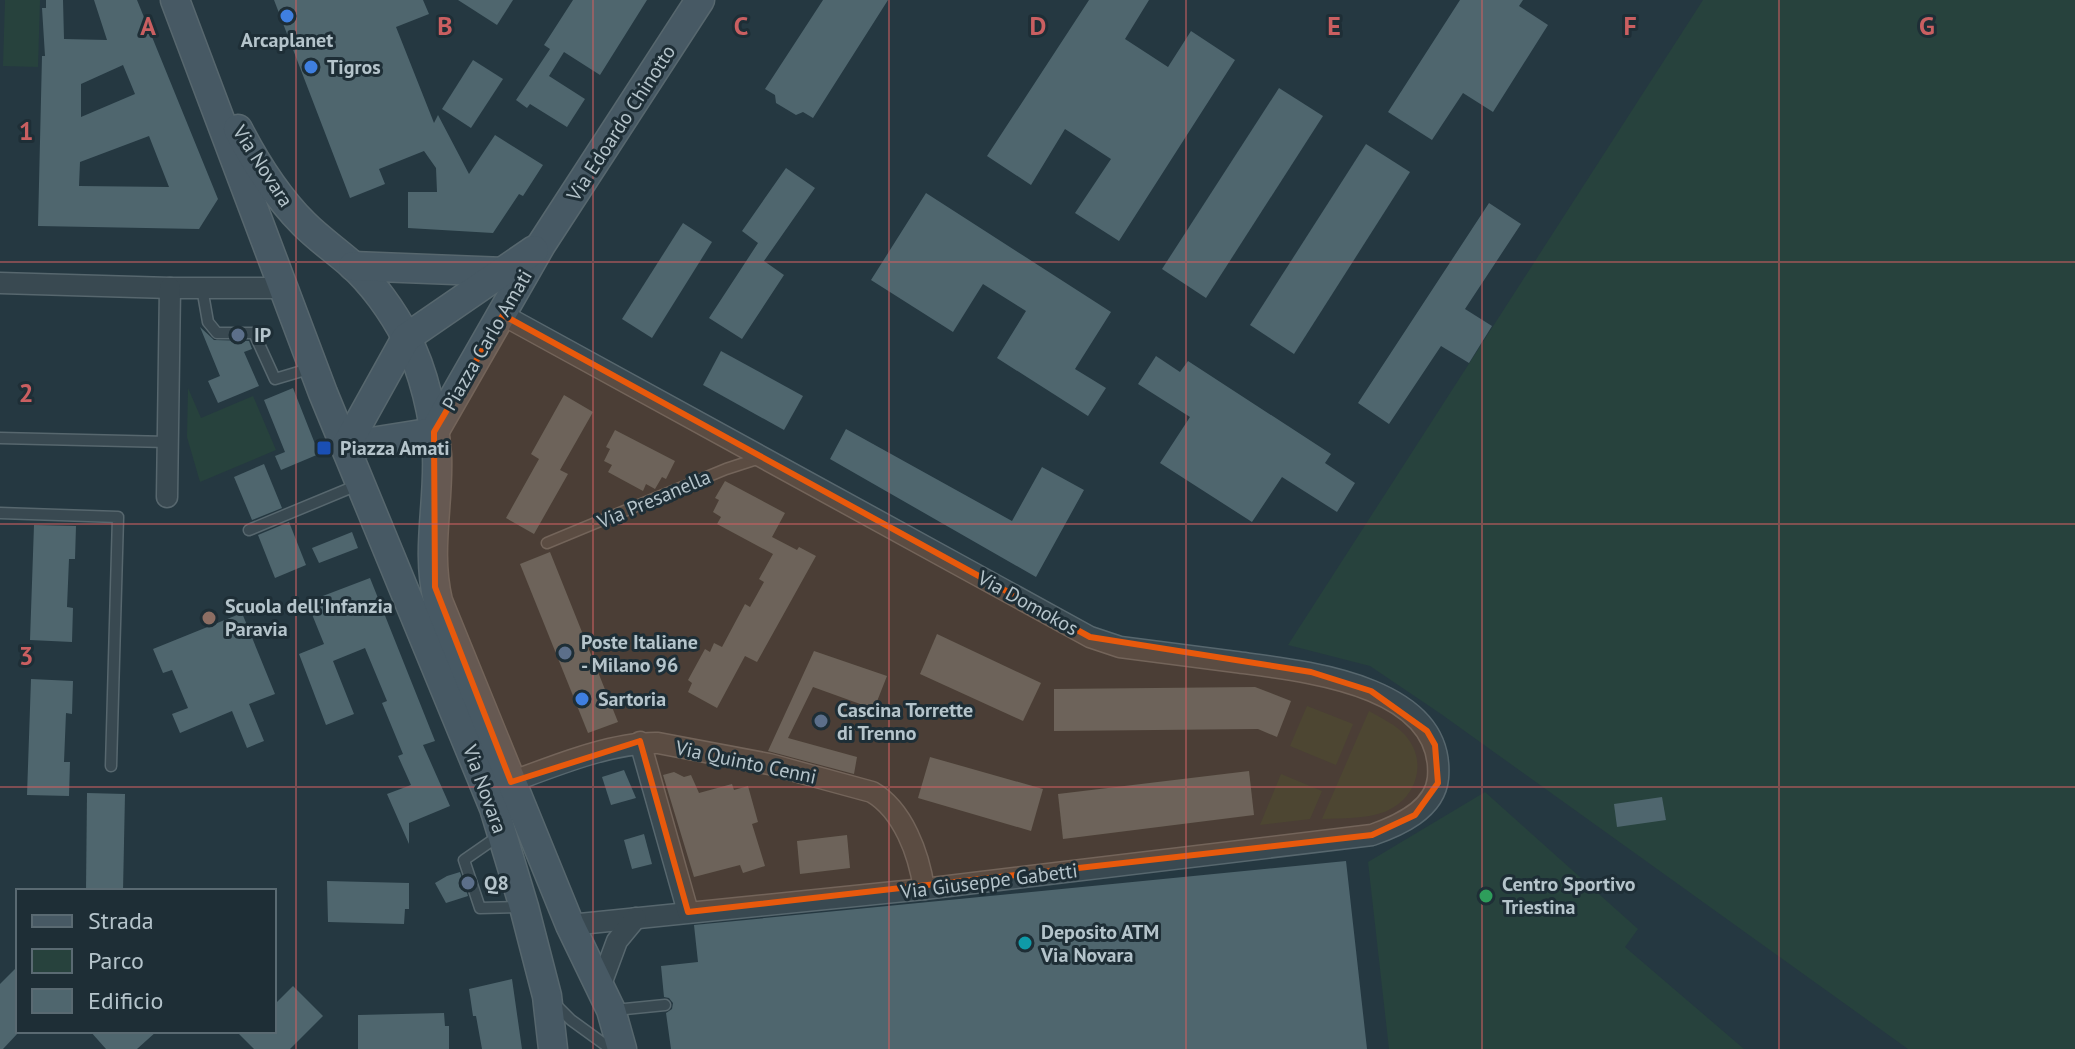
<svg xmlns="http://www.w3.org/2000/svg" width="2075" height="1049" viewBox="0 0 2075 1049" font-family="'PT Sans',sans-serif">
	<style>
		.green { fill: #27423d }
		.building { fill: #4f666e; fill-rule: evenodd }
		.lines { fill: none; stroke-linecap: round; stroke-linejoin: round }
		.lane-casing { stroke: #57676e; stroke-width: 13 }
		.street-casing { stroke: #57676e; stroke-width: 23 }
		.secondary-casing { stroke: #57676e; stroke-width: 31 }
		.lane { stroke: #394951; stroke-width: 10 }
		.street { stroke: #394951; stroke-width: 20 }
		.secondary { stroke: #475964; stroke-width: 28 }
		.marked { fill: #e8590c; fill-opacity: 0.2; stroke: #e8590c; stroke-width: 6; stroke-linejoin: round }
		.grid { fill: none; stroke: #ca5f61; stroke-width: 2; stroke-opacity: 0.55 }
		.shop-dot { fill: #3f7fe0; stroke: #1e2e36; stroke-width: 3 }
		.service-dot { fill: #5c6f8a; stroke: #1e2e36; stroke-width: 3 }
		.transit-dot { fill: #1a4fb4; stroke: #1e2e36; stroke-width: 3 }
		.education-dot { fill: #8d6e63; stroke: #1e2e36; stroke-width: 3 }
		.leisure-dot { fill: #2e9e5b; stroke: #1e2e36; stroke-width: 3 }
		.culture-dot { fill: #0f9aa8; stroke: #1e2e36; stroke-width: 3 }
		.labels { text-anchor: middle; dominant-baseline: central; stroke-width: 6; stroke-linejoin: round; paint-order: stroke }
		.poi-label { font-size: 20px; font-weight: bold; fill: #b5c4cb; stroke: #1e2e36; text-anchor: start }
		.street-label { font-size: 20px; fill: #b5c4cb; stroke: #1e2e36 }
		.grid-label { font-size: 26px; text-anchor: middle; font-weight: bold; fill: #ca5f61; stroke: #1e2e36; stroke-width: 6; stroke-linejoin: round; paint-order: stroke }
	</style>
	<rect width="100%" height="100%" fill="#253841"/>
	<!-- green -->
	<g class="green">
		<polygon points="5,0 40,0 38,67 3,66"/>
		<polygon points="1703,0 2075,0 2075,1049 1908,1049 1441,714 1370,666 1288,645"/>
		<polygon points="188,388 201,418 253,396 276,450 200,482 187,437"/>
		<polygon points="1307,706 1353,724 1336,765 1290,746"/>
		<path d="M 1369,711 C 1381,718 1396,725 1405,735 C 1429,762 1416,800 1384,812 C 1366,819 1341,818 1322,819 Z"/>
		<polygon points="1281,774 1322,791 1310,819 1260,825"/>
		<polygon points="1485,792 1638,929 1625,947 1744,1049 1389,1049 1368,862"/>
	</g>
	<!-- building -->
	<g class="building">
		<path d="M 46,0 L 63,0 L 64,39 L 107,40 L 94,0 L 137,0 L 218,199 L 199,229 L 38,226 L 42,56 L 45,56 L 42,8 L 46,8 ZM 123,65 L 135,94 L 81,117 L 81,84 ZM 149,136 L 169,187 L 79,186 L 80,162 Z"/>
		<polygon points="274,0 423,0 429,14 396,27 434,123 438,115 469,174 495,135 543,165 523,196 519,194 493,233 408,228 408,192 437,192 436,168 424,151 379,169 385,184 350,198"/>
		<polygon points="458,0 513,0 497,25"/>
		<polygon points="573,0 647,0 600,75 564,52 549,76 585,99 567,127 530,104 527,108 516,100 550,49 544,45"/>
		<polygon points="823,0 888,0 813,118 803,112 796,115 776,103 775,95 765,89"/>
		<polygon points="1089,0 1149,0 1125,39 1168,67 1191,31 1235,60 1119,241 1075,213 1111,159 1065,129 1031,185 987,156"/>
		<polygon points="1460,0 1523,0 1519,6 1548,25 1493,112 1463,93 1432,140 1388,112"/>
		<polygon points="473,60 503,79 471,128 442,109"/>
		<polygon points="1279,88 1323,116 1206,298 1162,269"/>
		<polygon points="1366,144 1410,172 1294,354 1250,325"/>
		<polygon points="786,168 815,188 764,261 784,275 742,339 709,318 758,243 742,231"/>
		<polygon points="926,193 1111,312 1075,369 1106,388 1088,416 997,358 1026,311 983,284 953,332 871,280"/>
		<polygon points="1489,203 1521,224 1465,309 1492,326 1469,363 1441,346 1389,424 1358,403"/>
		<polygon points="683,223 712,242 652,338 622,319"/>
		<polygon points="200,327 214,340 249,341 252,349 244,352 259,386 218,403 208,381 220,376"/>
		<polygon points="721,351 803,396 784,430 703,385"/>
		<polygon points="1156,356 1180,372 1188,361 1331,454 1325,463 1355,483 1337,512 1282,477 1252,522 1160,463 1190,417 1138,384"/>
		<polygon points="293,388 319,454 281,470 275,456 285,452 264,400"/>
		<polygon points="564,395 593,412 560,470 568,474 534,534 506,518 539,459 531,454"/>
		<polygon points="846,429 1012,521 1042,467 1084,490 1036,577 830,459"/>
		<polygon points="615,430 675,461 666,479 662,477 655,489 646,484 643,491 608,472 612,465 604,461 610,449 606,447"/>
		<polygon points="264,464 282,508 252,520 234,477"/>
		<polygon points="725,481 785,513 772,537 797,550 799,547 816,556 757,662 745,656 717,708 688,692 692,683 688,680 705,649 710,652 714,643 722,647 745,604 750,607 764,582 759,579 773,554 717,524 721,517 713,512 719,500 715,498"/>
		<polygon points="289,522 306,565 275,578 258,535"/>
		<polygon points="34,525 76,526 75,559 69,559 67,607 73,608 72,642 30,640"/>
		<polygon points="352,532 358,548 319,563 312,548"/>
		<polygon points="550,552 618,722 588,733 520,564"/>
		<polygon points="370,578 435,741 423,745 450,806 409,823 409,844 387,794 411,785 398,756 403,754 382,703 387,701 365,648 333,661 354,714 326,725 299,654 324,644 307,602"/>
		<polygon points="242,613 275,694 249,704 264,741 247,748 232,711 180,733 172,714 188,708 172,670 163,673 153,649"/>
		<polygon points="937,634 1041,683 1023,721 920,674"/>
		<polygon points="814,651 887,676 874,709 813,687 788,738 857,757 854,774 768,751"/>
		<polygon points="31,679 73,681 72,714 66,713 64,762 70,762 69,796 27,795"/>
		<polygon points="1255,687 1291,701 1277,737 1258,729 1054,731 1054,689"/>
		<polygon points="930,757 1043,789 1031,831 918,798"/>
		<polygon points="624,770 636,798 611,805 602,777"/>
		<polygon points="1249,771 1254,815 1063,839 1058,794"/>
		<polygon points="674,772 684,777 691,775 699,793 732,784 734,790 748,786 758,822 752,824 765,866 743,873 740,865 694,877 663,775"/>
		<polygon points="87,793 125,794 123,891 86,891"/>
		<polygon points="1662,797 1666,820 1617,827 1614,804"/>
		<polygon points="644,834 652,864 632,869 624,840"/>
		<polygon points="847,835 850,868 800,874 797,841"/>
		<polygon points="1346,861 1367,1049 671,1049 666,1013 672,1009 673,1003 669,998 664,997 661,966 698,962 694,925"/>
		<polygon points="460,872 468,896 446,903 435,883 447,876"/>
		<polygon points="327,881 409,883 409,909 405,909 404,924 328,922"/>
		<polygon points="18,966 18,1033 3,1049 0,1049 0,984"/>
		<polygon points="512,979 522,1049 482,1049 476,1016 473,1016 469,989"/>
		<polygon points="293,986 323,1016 290,1049 254,1049 236,1031 274,1031 274,1005"/>
		<polygon points="444,1013 445,1026 449,1026 449,1049 358,1049 358,1015"/>
		<polygon points="90,1031 157,1031 137,1049 106,1049"/>
	</g>
	<g class="lines">
		<!-- lane casing -->
		<g class="lane-casing">
			<g id="lane">
				<polyline points="202,288 208,322 217,333 254,333 275,379 312,368"/>
				<polyline points="0,438 168,442"/>
				<polyline points="0,513 118,517 111,766"/>
				<polyline points="249,530 360,484"/>
				<polyline points="547,543 726,469 760,458"/>
				<polyline points="500,835 464,860 480,908 521,907"/>
				<polyline points="554,1003 571,1020 611,1049"/>
				<polyline points="615,1010 665,1005"/>
			</g>
		</g>
		<!-- street casing -->
		<g class="street-casing">
			<g id="street">
				<polyline points="0,283 170,288 284,288"/>
				<path d="M 503,315 L 1090,637 L 1120,647 C 1159,652 1197,657 1236,662 C 1302,671 1446,684 1438,778 C 1435,810 1398,826 1372,835 L 924,889 L 570,925"/>
				<polyline points="167,497 170,288"/>
				<polyline points="640,742 688,912"/>
				<path d="M 511,782 C 554,766 612,742 658,743 L 769,764 L 872,792 C 903,810 919,854 924,889"/>
				<polyline points="600,987 617,941 636,918"/>
			</g>
		</g>
		<!-- secondary casing -->
		<g class="secondary-casing">
			<g id="secondary">
				<polyline points="175,0 323,393 494,808 524,907 547,996 553,1049"/>
				<path d="M 238,129 C 256,164 277,197 304,224 C 319,239 335,250 351,264 C 372,282 393,312 406,337 C 424,371 434,417 437,455 C 439,505 426,551 438,601 L 570,925 L 611,1010 L 622,1049"/>
				<polyline points="353,266 505,272"/>
				<polyline points="346,446 434,432 541,245 700,0"/>
				<polyline points="346,446 406,338 534,250"/>
			</g>
		</g>
		<!-- lane -->
		<use href="#lane" class="lane"/>
		<!-- street -->
		<use href="#street" class="street"/>
		<!-- secondary -->
		<use href="#secondary" class="secondary"/>
	</g>
	<!-- marked area -->
	<path class="marked" d="M 503,315 L 1090,637 L 1311,672 L 1371,691 L 1427,731 L 1435,745 L 1438,783 L 1415,815 L 1372,835 L 688,912 L 640,741 L 511,782 L 435,587 L 434,432 Z"/>
	<!-- grid -->
	<path class="grid" d="M 296,0 L 296,1049M 593,0 L 593,1049M 889,0 L 889,1049M 1186,0 L 1186,1049M 1482,0 L 1482,1049M 1779,0 L 1779,1049M 0,262 L 2075,262M 0,524 L 2075,524M 0,787 L 2075,787"/>
	<!-- markers -->
	<g class="shop-dot">
		<circle cx="287" cy="16" r="8"/>
		<circle cx="311" cy="67" r="8"/>
		<circle cx="582" cy="699" r="8"/>
	</g>
	<g class="service-dot">
		<circle cx="238" cy="335" r="8"/>
		<circle cx="565" cy="653" r="8"/>
		<circle cx="821" cy="721" r="8"/>
		<circle cx="468" cy="883" r="8"/>
	</g>
	<rect class="transit-dot" x="316" y="440" width="16" height="16" rx="4"/>
	<circle class="education-dot" cx="209" cy="618" r="8"/>
	<circle class="leisure-dot" cx="1486" cy="896" r="8"/>
	<circle class="culture-dot" cx="1025" cy="943" r="8"/>
	<g class="labels">
		<!-- poi labels -->
		<g class="poi-label">
			<text x="287" y="40" text-anchor="middle">Arcaplanet</text>
			<text x="327" y="67">Tigros</text>
			<text x="254" y="335">IP</text>
			<text x="340" y="448">Piazza Amati</text>
			<text x="225" y="606">Scuola dell'Infanzia<tspan x="225" dy="23">Paravia</tspan></text>
			<text x="581" y="642">Poste Italiane<tspan x="581" dy="23">- Milano 96</tspan></text>
			<text x="598" y="699">Sartoria</text>
			<text x="837" y="710">Cascina Torrette<tspan x="837" dy="23">di Trenno</tspan></text>
			<text x="484" y="883">Q8</text>
			<text x="1502" y="884">Centro Sportivo<tspan x="1502" dy="23">Triestina</tspan></text>
			<text x="1041" y="932">Deposito ATM<tspan x="1041" dy="23">Via Novara</tspan></text>
		</g>
		<!-- street labels -->
		<g class="street-label">
			<text transform="translate(621 123) rotate(-57)">Via Edoardo Chinotto</text>
			<text transform="translate(263 166) rotate(57)">Via Novara</text>
			<text transform="translate(487 340) rotate(-60)">Piazza Carlo Amati</text>
			<text transform="translate(654 499) rotate(-23)">Via Presanella</text>
			<text transform="translate(1028 603) rotate(29)">Via Domokos</text>
			<text transform="translate(746 762) rotate(12)">Via Quinto Cenni</text>
			<text transform="translate(485 789) rotate(70)">Via Novara</text>
			<text transform="translate(989 881) rotate(-7)">Via Giuseppe Gabetti</text>
		</g>
	</g>
	<g class="grid-label">
		<text x="148" y="35">A</text>
		<text x="445" y="35">B</text>
		<text x="741" y="35">C</text>
		<text x="1038" y="35">D</text>
		<text x="1334" y="35">E</text>
		<text x="1630" y="35">F</text>
		<text x="1927" y="35">G</text>
		<text x="26" y="140">1</text>
		<text x="26" y="402">2</text>
		<text x="26" y="665">3</text>
	</g>
	<!-- legend -->
	<rect x="16" y="889" width="260" height="144" fill="#1e2e36" stroke="#5a6a72" stroke-width="2"/>
	<rect x="32" y="915" width="40" height="12" fill="#475964" stroke="#5a6a72" stroke-width="2"/>
	<text x="88" y="929" font-size="24" fill="#b5c4cb">Strada</text>
	<rect x="32" y="949" width="40" height="24" fill="#27423d" stroke="#5a6a72" stroke-width="2"/>
	<text x="88" y="969" font-size="24" fill="#b5c4cb">Parco</text>
	<rect x="32" y="989" width="40" height="24" fill="#4f666e" stroke="#5a6a72" stroke-width="2"/>
	<text x="88" y="1009" font-size="24" fill="#b5c4cb">Edificio</text>
</svg>
